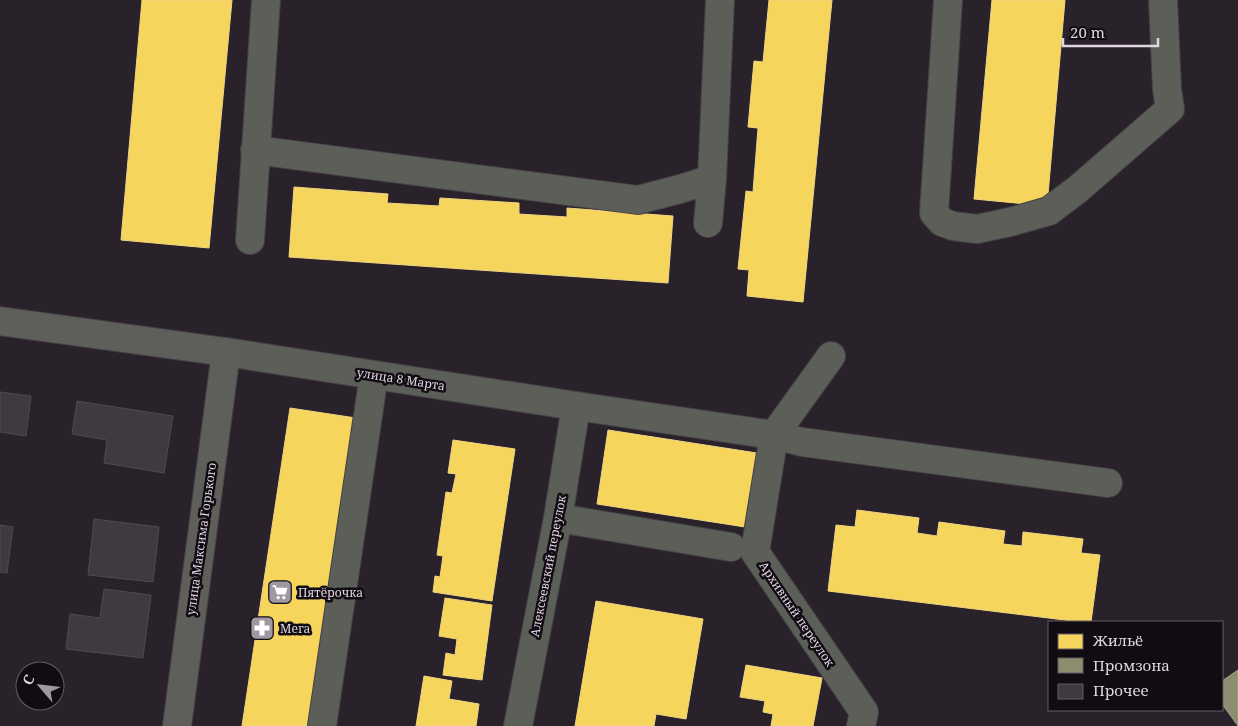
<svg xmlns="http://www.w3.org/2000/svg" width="1238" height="726" viewBox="0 0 1238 726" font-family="'Noto Serif',serif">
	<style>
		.homes { fill: #f6d55c; stroke: #efd584 }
		.industry { fill: #8c8c6e; stroke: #a5a290 }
		.building { fill: #3f3940; stroke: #504951 }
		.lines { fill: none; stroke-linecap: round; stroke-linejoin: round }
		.minor-casing { stroke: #454046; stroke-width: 30 }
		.major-casing { stroke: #454046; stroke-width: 30 }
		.minor { stroke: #5c5e58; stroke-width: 28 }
		.major { stroke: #5e5e5a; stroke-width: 28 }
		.labels { text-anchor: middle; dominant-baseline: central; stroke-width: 5; stroke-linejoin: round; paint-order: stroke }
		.street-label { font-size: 12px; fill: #dfd6e1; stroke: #110b12 }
		.poi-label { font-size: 12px; fill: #dfd6e1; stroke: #110b12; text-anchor: start }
	</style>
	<rect width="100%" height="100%" fill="#29222a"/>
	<!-- homes -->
	<g class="homes">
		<polygon points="142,0 232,0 209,248 121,240"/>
		<polygon points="769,0 832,0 803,302 747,296 749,270 738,269 746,191 753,192 758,128 748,127 754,61 763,62"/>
		<polygon points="992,0 1065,0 1047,206 974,199"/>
		<polygon points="294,187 388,194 387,203 439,206 440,198 519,203 519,214 567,217 567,208 673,216 668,283 289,257"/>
		<polygon points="290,408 356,418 310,726 242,726"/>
		<polygon points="608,430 757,453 745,527 597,504"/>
		<polygon points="453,440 515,449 492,601 433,592 435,576 440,577 443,556 437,555 446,492 452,493 456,474 448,473"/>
		<polygon points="857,510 919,518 917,533 937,536 939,522 1005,531 1003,544 1022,546 1023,532 1083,539 1081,553 1100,555 1091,622 1081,622 828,591 836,525 855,527"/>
		<polygon points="445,598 492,605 482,680 443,675 446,653 455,655 457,639 439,636"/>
		<polygon points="596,601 703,619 686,719 656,714 654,726 575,726"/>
		<polygon points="746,665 822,678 813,726 771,726 773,714 763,712 765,701 740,697"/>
		<polygon points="424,676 452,681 449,699 479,704 476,726 416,726"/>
	</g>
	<!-- industry -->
	<polygon class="industry" points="1238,670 1238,726 1222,704 1222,681"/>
	<!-- building -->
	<g class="building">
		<polygon points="0,392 31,396 26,436 0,432"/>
		<polygon points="77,401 173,416 164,473 104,463 107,440 72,434"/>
		<polygon points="94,519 159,527 153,582 88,575"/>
		<polygon points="0,525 13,527 7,573 0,572"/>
		<polygon points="104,589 151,595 143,658 66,649 70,614 100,618"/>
	</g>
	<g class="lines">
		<!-- minor casing -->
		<g class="minor-casing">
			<g id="minor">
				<polyline points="948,0 934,213 942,222 953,226 977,229 1010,222 1049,211 1078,189 1170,109 1167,89 1163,0"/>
				<polyline points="255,150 638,200 680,189 712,179"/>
				<polyline points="708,223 712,179 720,0"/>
				<polyline points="250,240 266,0"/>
				<polyline points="226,352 576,406 774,435 802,442 1108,483"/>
				<polyline points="831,356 774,435 755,552 864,712 861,726"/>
				<polyline points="558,518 731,547"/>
				<polyline points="322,726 374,375"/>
				<polyline points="518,726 558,518 576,406"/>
			</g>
		</g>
		<!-- major casing -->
		<g class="major-casing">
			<polyline id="major" points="0,321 226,352 177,726"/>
		</g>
		<!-- minor -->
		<use href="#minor" class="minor"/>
		<!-- major -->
		<use href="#major" class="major"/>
	</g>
	<!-- icons -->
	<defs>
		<g id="supermarket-square" transform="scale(1.25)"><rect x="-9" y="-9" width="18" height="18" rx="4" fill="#9f97a1" stroke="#110b12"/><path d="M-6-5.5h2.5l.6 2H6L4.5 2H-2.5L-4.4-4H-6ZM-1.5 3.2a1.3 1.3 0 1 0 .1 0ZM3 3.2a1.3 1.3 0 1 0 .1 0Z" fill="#fff"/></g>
		<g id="pharmacy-square" transform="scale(1.25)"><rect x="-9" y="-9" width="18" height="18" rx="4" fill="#9f97a1" stroke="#110b12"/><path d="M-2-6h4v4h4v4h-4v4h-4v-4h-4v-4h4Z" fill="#fff"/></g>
	</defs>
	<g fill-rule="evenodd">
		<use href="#supermarket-square" x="280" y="592"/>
		<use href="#pharmacy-square" x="262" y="628"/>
	</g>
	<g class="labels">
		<!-- street labels -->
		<g class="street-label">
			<text transform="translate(401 379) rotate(9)">улица 8 Марта</text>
			<text transform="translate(201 539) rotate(-82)">улица Максима Горького</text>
			<text transform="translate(548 566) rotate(-79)">Алексеевский переулок</text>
			<text transform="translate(797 614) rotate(56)">Архивный переулок</text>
		</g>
		<!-- poi labels -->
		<g class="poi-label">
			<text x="298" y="592">Пятёрочка</text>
			<text x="280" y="628">Мега</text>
		</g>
	</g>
	<!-- legend -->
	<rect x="1048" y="621" width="175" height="90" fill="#110b12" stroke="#635c65"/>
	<rect x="1058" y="634" width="25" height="15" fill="#f6d55c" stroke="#635c65"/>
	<text x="1093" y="646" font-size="15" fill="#dfd6e1">Жильё</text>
	<rect x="1058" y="658" width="25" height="15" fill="#8c8c6e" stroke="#635c65"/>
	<text x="1093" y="671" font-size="15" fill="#dfd6e1">Промзона</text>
	<rect x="1058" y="684" width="25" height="15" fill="#3f3940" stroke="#635c65"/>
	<text x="1093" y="696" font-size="15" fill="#dfd6e1">Прочее</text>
	<!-- north arrow -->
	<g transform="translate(40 686) rotate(298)"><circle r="24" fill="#110b12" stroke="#635c65"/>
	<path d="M0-4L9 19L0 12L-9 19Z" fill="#9f97a1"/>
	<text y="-8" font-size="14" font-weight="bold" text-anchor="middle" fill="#dfd6e1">С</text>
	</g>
	<!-- scale -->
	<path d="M1063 38v8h95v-8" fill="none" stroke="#dfd6e1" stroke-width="2.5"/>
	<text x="1070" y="38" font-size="15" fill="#dfd6e1" stroke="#110b12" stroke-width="4" paint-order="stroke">20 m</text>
</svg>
